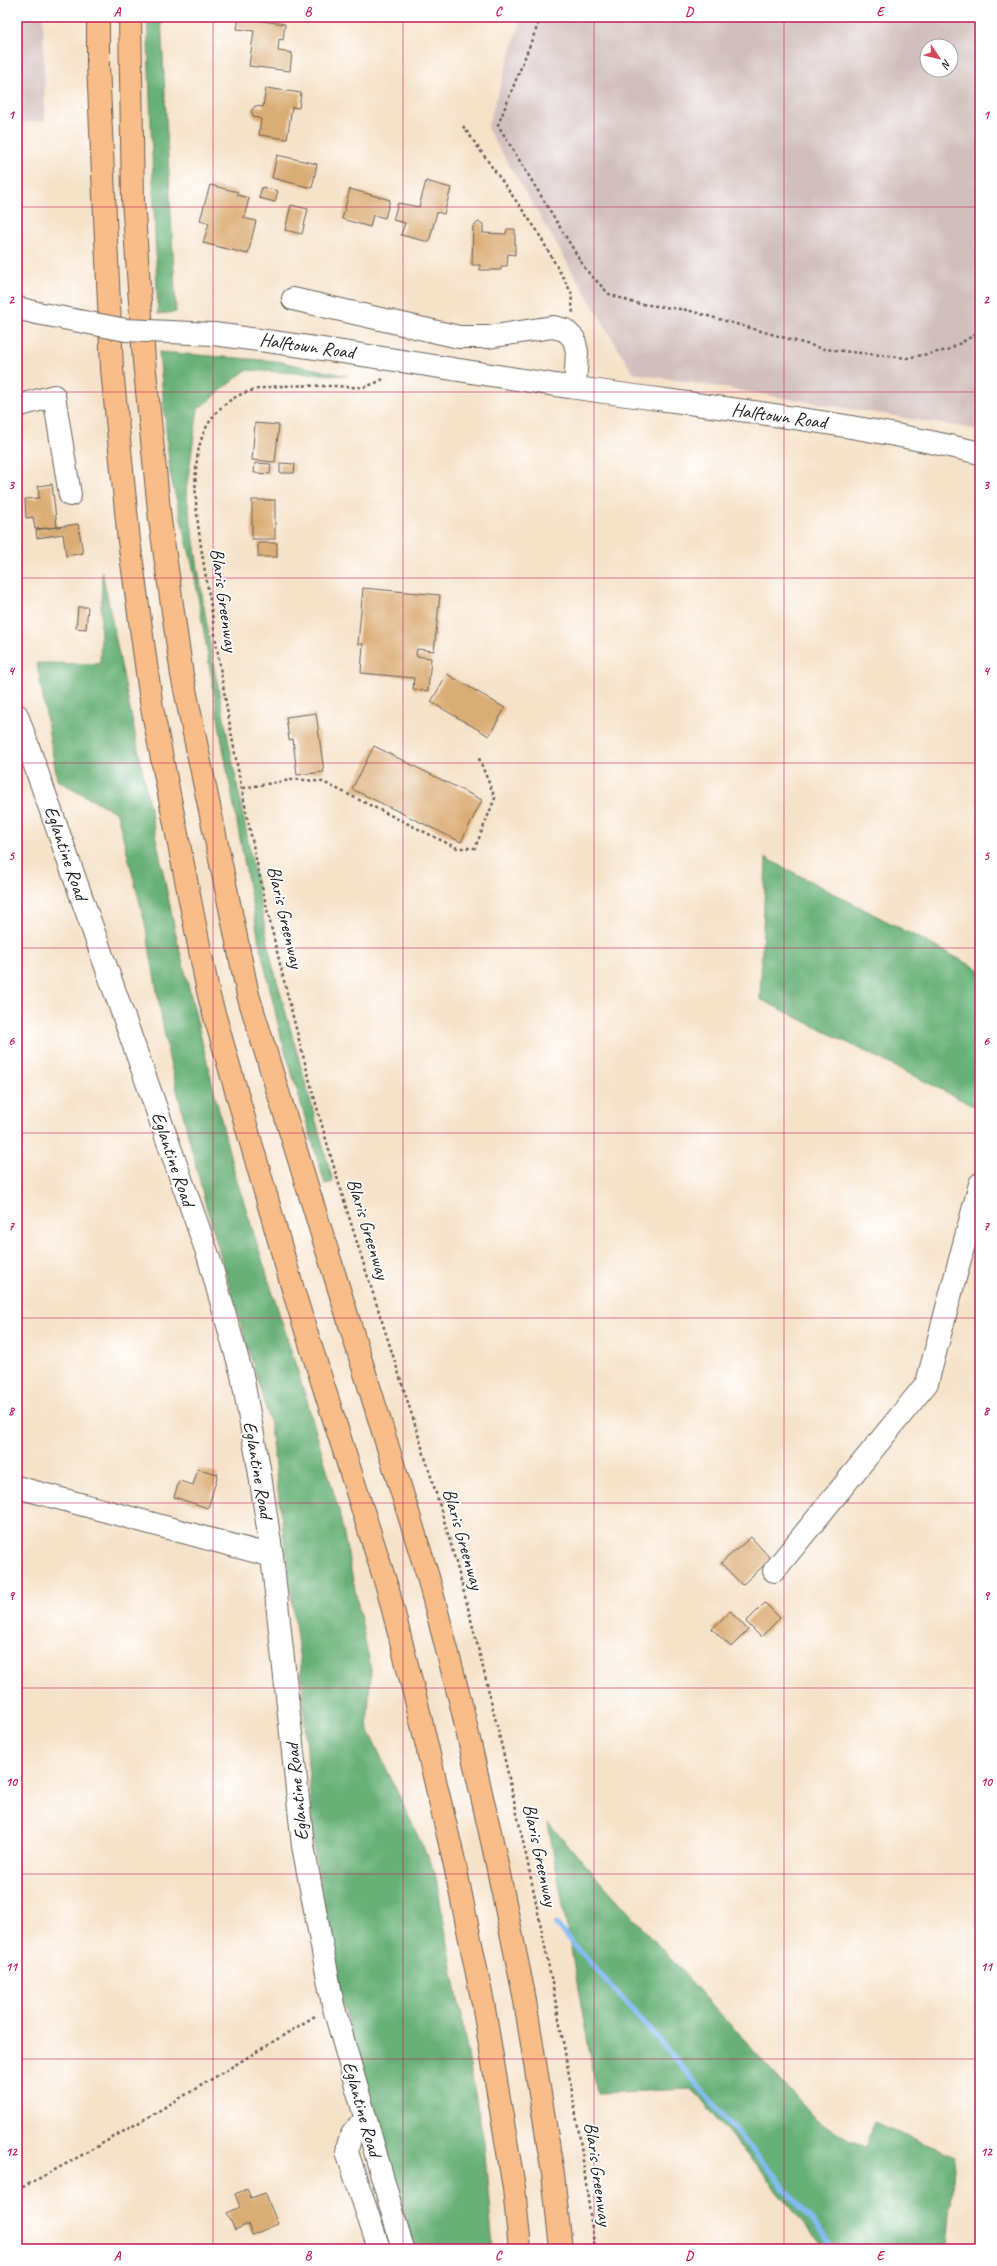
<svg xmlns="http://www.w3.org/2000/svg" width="997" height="2266" viewBox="0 0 997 2266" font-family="Caveat,sans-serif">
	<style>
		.industrial { fill: #d1bfbd; fill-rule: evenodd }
		.forest { fill: #67b077; stroke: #42664a }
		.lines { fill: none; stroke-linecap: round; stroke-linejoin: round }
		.stream { stroke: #84baf3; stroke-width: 5.5 }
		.building { fill: #dbad76 }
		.minor-casing { stroke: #686159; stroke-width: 24 }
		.highway-casing { stroke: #686159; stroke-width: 24 }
		.path { stroke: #686159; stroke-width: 2.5; stroke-dasharray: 3 3; stroke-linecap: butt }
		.minor { stroke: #fff; stroke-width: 22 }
		.highway { stroke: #f8bd88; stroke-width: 22 }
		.minor-bridge-casing { stroke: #686159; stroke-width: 24; stroke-linecap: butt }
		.minor-bridge { stroke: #fff; stroke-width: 22 }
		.grid { fill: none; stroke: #c2185b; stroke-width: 1; stroke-opacity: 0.55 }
		.labels { text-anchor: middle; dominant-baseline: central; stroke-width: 3.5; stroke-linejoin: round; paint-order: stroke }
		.street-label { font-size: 19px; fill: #1c1c1c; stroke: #fff }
		.neatline { fill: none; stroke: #c2185b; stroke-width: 1.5 }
		.grid-label { font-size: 13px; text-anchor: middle; font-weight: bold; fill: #c2185b }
	</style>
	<rect width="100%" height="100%" fill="#fff"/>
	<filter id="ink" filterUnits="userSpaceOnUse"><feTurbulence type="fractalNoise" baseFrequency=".025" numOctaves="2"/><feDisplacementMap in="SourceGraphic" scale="8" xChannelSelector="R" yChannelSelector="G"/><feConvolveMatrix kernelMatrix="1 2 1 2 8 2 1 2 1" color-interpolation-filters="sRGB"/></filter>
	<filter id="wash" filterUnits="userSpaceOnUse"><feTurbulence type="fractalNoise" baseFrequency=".012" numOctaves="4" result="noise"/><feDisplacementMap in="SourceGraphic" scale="16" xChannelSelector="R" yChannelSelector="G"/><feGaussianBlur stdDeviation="0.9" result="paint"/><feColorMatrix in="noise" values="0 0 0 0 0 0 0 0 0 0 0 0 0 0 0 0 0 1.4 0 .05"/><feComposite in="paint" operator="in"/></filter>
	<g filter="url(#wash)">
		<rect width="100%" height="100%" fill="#f6e2c9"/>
		<!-- industrial -->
		<g class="industrial">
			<polygon points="17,17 43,17 45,121 17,123"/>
			<path d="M 522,17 L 980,17 L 980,430 L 633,373 L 487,128 ZM 927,46 L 951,46 L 951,70 L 927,70 Z"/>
		</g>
		<!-- forest -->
		<g class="forest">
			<polygon points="147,17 161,17 176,312 158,314"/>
			<polygon points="159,352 276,361 348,376 246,370 198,409 186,491 212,657 272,963 333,1182 325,1184 281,1037 259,941 222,742 194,572 170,473"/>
			<polygon points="102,571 175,931 233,1168 307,1401 339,1511 371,1669 367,1727 435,1873 484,2143 493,2249 409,2249 341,1995 314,1851 302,1678 269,1419 206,1206 168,1054 145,923 117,813 57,780 37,663 100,664"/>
			<polygon points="766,858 980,970 980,1109 760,999"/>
			<polygon points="548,1823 817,2121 866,2148 874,2122 955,2156 947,2249 831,2249 821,2244 692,2089 597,2093"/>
		</g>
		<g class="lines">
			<!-- stream -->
			<polyline class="stream" points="556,1924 673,2056 827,2239 832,2249"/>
		</g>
		<g id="blocks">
			<!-- building -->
			<g class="building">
				<polygon points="239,18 285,24 283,40 279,39 278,51 292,53 290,71 249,66 254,31 237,29"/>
				<polygon points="266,88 301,93 299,108 292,107 287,139 259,135 261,119 254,117 251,111 255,106 263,107"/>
				<polygon points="277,155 317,164 312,188 272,178"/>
				<polygon points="426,181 451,188 444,214 437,212 429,242 401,235 405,223 393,220 398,203 419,207"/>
				<polygon points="210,185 238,192 237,195 249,198 244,218 256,221 248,254 203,243 209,223 200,220"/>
				<polygon points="262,187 278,191 275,202 259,198"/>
				<polygon points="350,189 390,200 385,218 373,215 370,227 342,219"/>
				<polygon points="291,205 308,209 302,234 285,230"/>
				<polygon points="479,222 483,224 483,233 506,234 507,229 515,229 515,255 508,254 507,266 501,266 501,270 480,270 480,265 472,265 473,226"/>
				<polygon points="255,423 279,425 275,462 252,460"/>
				<polygon points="255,463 271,464 270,474 254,473"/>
				<polygon points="280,463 295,464 294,473 280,473"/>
				<polygon points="52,484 57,527 35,529 33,517 26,518 25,499 39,498 38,486"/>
				<rect x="252" y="500" width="23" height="39"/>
				<polygon points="78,524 83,553 66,556 63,534 37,538 36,530"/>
				<rect x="258" y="543" width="19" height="14"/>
				<polygon points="363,588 440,595 434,651 417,649 416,656 431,658 428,691 413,689 414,678 361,673 363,644 358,644"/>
				<polygon points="78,607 88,607 86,629 76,628"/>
				<polygon points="447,674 505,708 489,736 431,702"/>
				<polygon points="316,713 324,772 297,775 293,739 289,740 286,717"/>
				<polygon points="374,746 482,800 461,842 352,789"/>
				<polygon points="198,1469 218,1474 208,1508 174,1497 179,1481 193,1485"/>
				<polygon points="751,1537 771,1559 742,1585 721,1563"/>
				<polygon points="765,1603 780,1618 761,1637 746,1622"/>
				<polygon points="730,1611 748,1630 731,1647 712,1629"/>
				<polygon points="247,2189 251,2198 265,2193 278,2224 252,2235 248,2224 235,2230 227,2213 240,2207 235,2194"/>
			</g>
		</g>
	</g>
	<g filter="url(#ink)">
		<use href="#blocks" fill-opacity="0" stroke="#686159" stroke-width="1"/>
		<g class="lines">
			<!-- minor casing -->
			<g class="minor-casing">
				<g id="minor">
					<polyline points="293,299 459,337 488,337 553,327 565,330 574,339 577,352 575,387"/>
					<polyline points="17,308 37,313"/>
					<path d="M 213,334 C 334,349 455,370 576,388 C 711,407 847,421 980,453"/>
					<polyline points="17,406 54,396 70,495"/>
					<polyline points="17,715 208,1255 242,1375 259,1468 272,1556 303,1846 333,2005 403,2249"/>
					<polyline points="17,1487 272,1556"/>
					<polyline points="774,1571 927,1383 980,1184"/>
					<path d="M 365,2121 C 353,2131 349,2136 347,2152 L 379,2249"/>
				</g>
			</g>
			<!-- highway casing -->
			<g class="highway-casing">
				<g id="highway">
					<polyline points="98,17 98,65 112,369 129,541 152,708 209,996 294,1293 388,1590 418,1708 454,1861 483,2003 514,2188 520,2249"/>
					<polyline points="130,17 133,199 144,361 160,520 182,675 248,995 428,1577 461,1704 494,1850 524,1995 553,2174 561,2249"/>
				</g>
			</g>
			<!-- path -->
			<g class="path">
				<polyline points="541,17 498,125 586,270 609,294 634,303 687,310 824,349 907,358 948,350 980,332"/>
				<polyline points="463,126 536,229 571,292 573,313"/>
				<path d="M 383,379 C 380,381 369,386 364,387 C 355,388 343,386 333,386 C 286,386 230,378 205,430 C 183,476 205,564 212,614 C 236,781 273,948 318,1111 C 364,1278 425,1440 468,1608 C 511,1776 547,1945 576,2115 C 584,2160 588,2205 595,2249"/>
				<polyline points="243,788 296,779 323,782 457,848 475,848 495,798 478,756"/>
				<path d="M 17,2190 C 119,2137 217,2076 315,2016"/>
			</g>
			<!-- minor -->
			<use href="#minor" class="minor"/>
			<!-- highway -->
			<use href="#highway" class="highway"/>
			<!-- minor-bridge casing -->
			<g class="minor-bridge-casing">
				<polyline id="minor-bridge" points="37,313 126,330 213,334"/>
			</g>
			<!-- minor-bridge -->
			<use href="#minor-bridge" class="minor-bridge"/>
		</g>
	</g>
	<!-- grid -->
	<path class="grid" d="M 213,17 L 213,2249M 403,17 L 403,2249M 594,17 L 594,2249M 784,17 L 784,2249M 17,207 L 980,207M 17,392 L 980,392M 17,578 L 980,578M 17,763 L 980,763M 17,948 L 980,948M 17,1133 L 980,1133M 17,1318 L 980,1318M 17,1503 L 980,1503M 17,1688 L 980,1688M 17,1874 L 980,1874M 17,2059 L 980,2059"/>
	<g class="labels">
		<!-- street labels -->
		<g class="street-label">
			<text transform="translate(307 346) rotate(8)">Halftown Road</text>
			<text transform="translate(779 416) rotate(8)">Halftown Road</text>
			<text transform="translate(224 600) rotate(82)">Blaris Greenway</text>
			<text transform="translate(66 853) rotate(71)">Eglantine Road</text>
			<text transform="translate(285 917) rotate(77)">Blaris Greenway</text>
			<text transform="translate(173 1159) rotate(71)">Eglantine Road</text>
			<text transform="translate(368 1229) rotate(73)">Blaris Greenway</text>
			<text transform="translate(258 1470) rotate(80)">Eglantine Road</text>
			<text transform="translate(463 1539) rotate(74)">Blaris Greenway</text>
			<text transform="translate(297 1792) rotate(-96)">Eglantine Road</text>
			<text transform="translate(540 1855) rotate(78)">Blaris Greenway</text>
			<text transform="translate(362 2109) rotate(74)">Eglantine Road</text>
			<text transform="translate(598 2174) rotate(82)">Blaris Greenway</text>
		</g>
	</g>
	<!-- margin -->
	<rect width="997" height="2266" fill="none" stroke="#fff" stroke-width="44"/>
	<!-- north arrow -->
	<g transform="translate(939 58) rotate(125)"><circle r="19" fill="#ffffff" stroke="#a4a4a4"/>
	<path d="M0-3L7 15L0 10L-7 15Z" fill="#d1495b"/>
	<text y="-6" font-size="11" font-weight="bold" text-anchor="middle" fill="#1c1c1c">N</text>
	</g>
	<rect x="22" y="22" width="953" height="2222" class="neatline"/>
	<g class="grid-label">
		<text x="117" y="16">A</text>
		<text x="308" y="16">B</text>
		<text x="498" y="16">C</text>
		<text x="689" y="16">D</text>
		<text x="880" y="16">E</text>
		<text x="11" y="119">1</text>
		<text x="986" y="119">1</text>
		<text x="11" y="304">2</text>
		<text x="986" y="304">2</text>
		<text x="11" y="489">3</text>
		<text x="986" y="489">3</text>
		<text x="11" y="675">4</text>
		<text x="986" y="675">4</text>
		<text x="11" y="860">5</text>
		<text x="986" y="860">5</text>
		<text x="11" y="1045">6</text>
		<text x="986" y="1045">6</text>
		<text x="11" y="1230">7</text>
		<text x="986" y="1230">7</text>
		<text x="11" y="1415">8</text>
		<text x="986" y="1415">8</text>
		<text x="11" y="1600">9</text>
		<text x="986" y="1600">9</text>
		<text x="11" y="1786">10</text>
		<text x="986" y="1786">10</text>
		<text x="11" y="1971">11</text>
		<text x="986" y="1971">11</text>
		<text x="11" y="2156">12</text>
		<text x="986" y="2156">12</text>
		<text x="117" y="2260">A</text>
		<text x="308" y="2260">B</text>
		<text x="498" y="2260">C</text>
		<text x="689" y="2260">D</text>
		<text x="880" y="2260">E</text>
	</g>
</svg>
